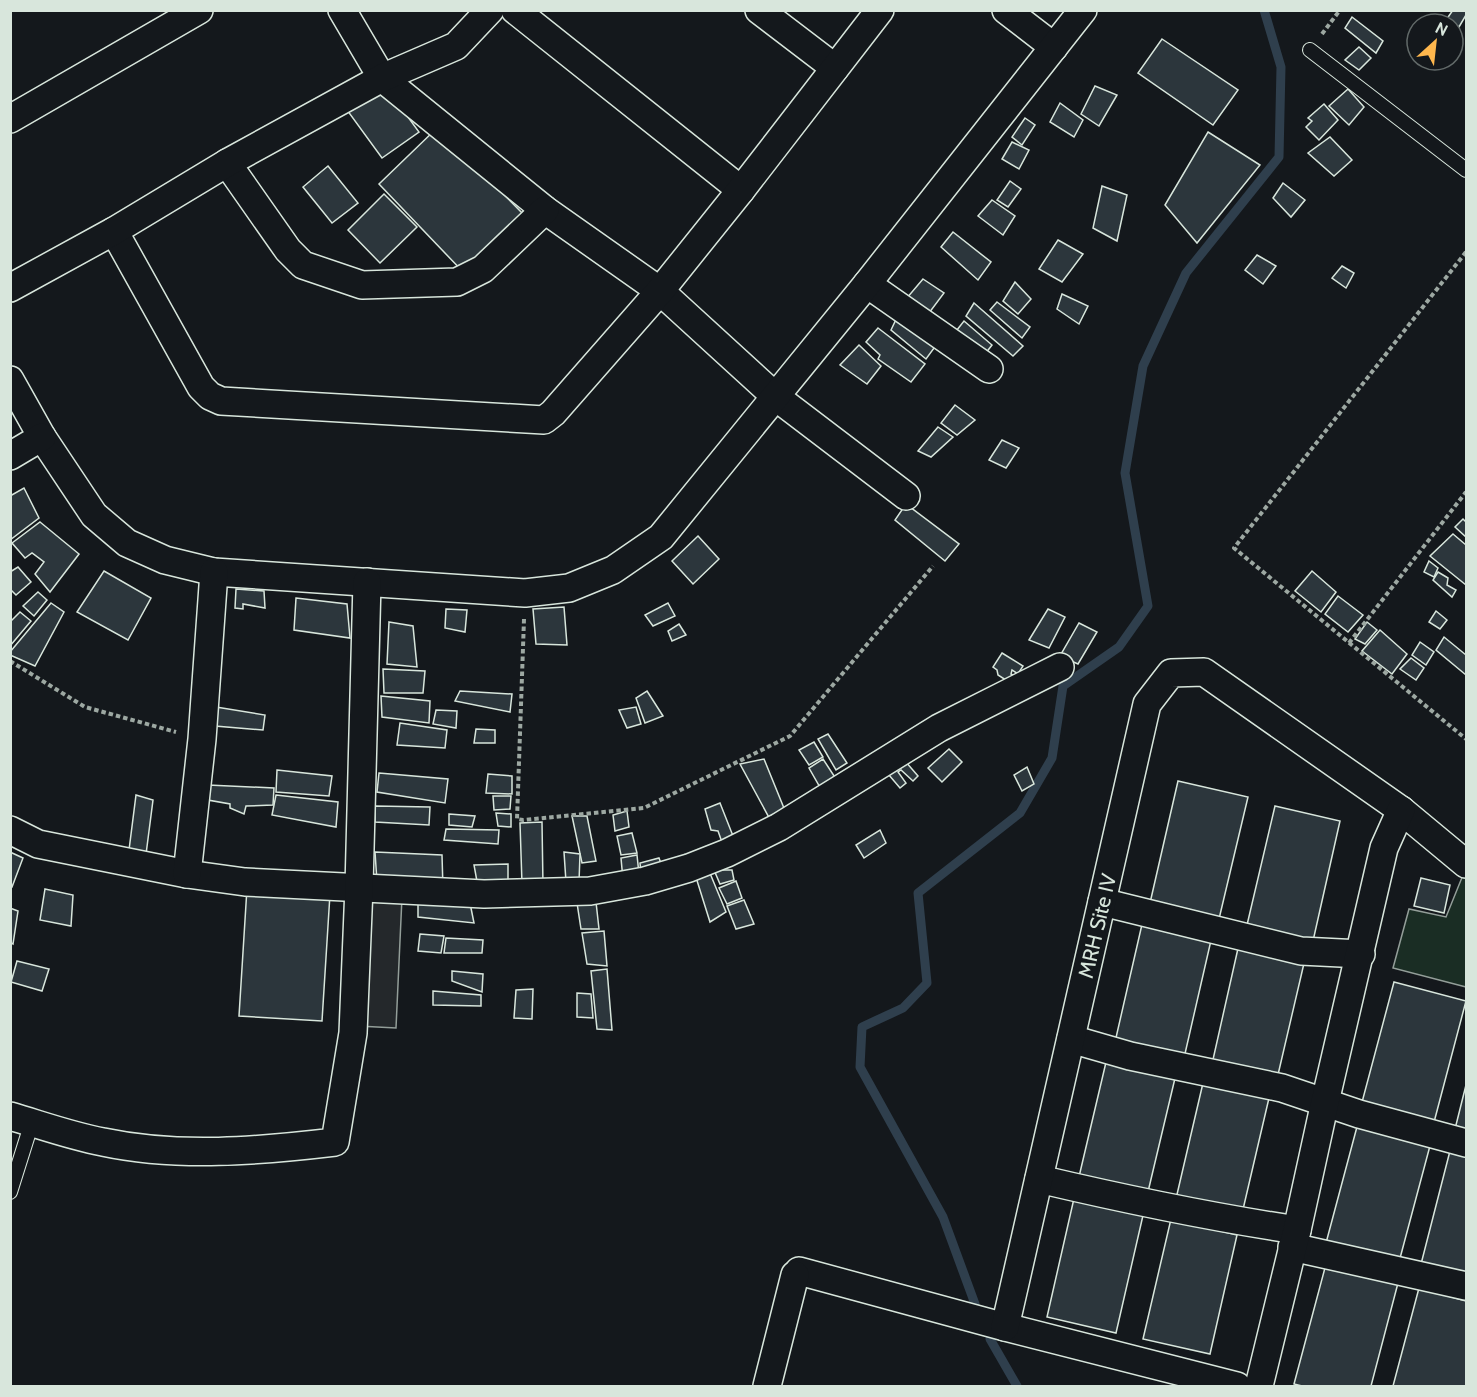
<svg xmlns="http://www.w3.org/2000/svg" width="1477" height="1397" viewBox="0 0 1477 1397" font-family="Cabin,sans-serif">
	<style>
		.green { fill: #1a2d24; stroke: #939e99; stroke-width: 1.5 }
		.parking { fill: #24282b; stroke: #939e99; stroke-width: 1.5 }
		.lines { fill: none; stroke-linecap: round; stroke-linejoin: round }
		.stream { stroke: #2f3f4d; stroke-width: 9 }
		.building { fill: #2c363c; stroke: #d8e6dc; stroke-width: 1.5 }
		.lane-casing { stroke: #d8e6dc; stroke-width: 16 }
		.street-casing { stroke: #d8e6dc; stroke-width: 30 }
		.path { stroke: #9da8a2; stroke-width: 4; stroke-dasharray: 4.5 3; stroke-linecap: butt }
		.lane { stroke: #14181c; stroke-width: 14 }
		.street { stroke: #14181c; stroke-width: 27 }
		.labels { text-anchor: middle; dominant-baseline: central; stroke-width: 4.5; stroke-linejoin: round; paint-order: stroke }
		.street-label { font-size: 21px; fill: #d8e6dc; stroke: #14181c }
	</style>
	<rect width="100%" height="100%" fill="#14181c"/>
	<!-- green -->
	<polygon class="green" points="1463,875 1466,878 1466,987 1393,968 1409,909 1446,917"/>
	<!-- parking -->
	<polygon class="parking" points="364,896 402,897 396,1028 358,1026"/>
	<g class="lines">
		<!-- stream -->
		<g class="stream">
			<polyline points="975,1304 943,1217 860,1067 862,1027 903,1008 927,983 918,893 1020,813 1052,758 1063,686 1119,647 1148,606 1125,473 1143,366 1186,273 1279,157 1281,67 1264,10"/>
			<polyline points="990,1339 1017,1386"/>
		</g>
	</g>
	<!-- building -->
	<g class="building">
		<polygon points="1453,10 1466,10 1466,15 1459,27 1446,20"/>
		<polygon points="1352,17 1383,41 1376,53 1345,28"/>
		<polygon points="1162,39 1238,90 1213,125 1138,73"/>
		<polygon points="1359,47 1371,58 1359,70 1345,60"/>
		<polygon points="383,83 419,132 382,158 347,110"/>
		<polygon points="1095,86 1117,95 1099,126 1081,114"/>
		<polygon points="1348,89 1364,107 1349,125 1329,106"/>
		<polygon points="1060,103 1083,120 1074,137 1050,122"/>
		<polygon points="1324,104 1338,120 1319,140 1306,127 1312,121 1308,118"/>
		<polygon points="1025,118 1035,125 1022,145 1012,137"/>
		<polygon points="438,127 526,217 466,275 379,184"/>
		<polygon points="1208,132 1260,165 1197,243 1165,205"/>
		<polygon points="1330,137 1352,160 1334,176 1308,153"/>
		<polygon points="1012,142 1029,150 1019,169 1002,159"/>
		<polygon points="328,166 358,203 332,223 303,187"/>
		<polygon points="1010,181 1021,189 1008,207 997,200"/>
		<polygon points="1283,183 1305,200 1291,217 1273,198"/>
		<polygon points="1102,186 1127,195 1117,241 1093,228"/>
		<polygon points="384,194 417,227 380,263 348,230"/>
		<polygon points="992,200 1015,216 1003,235 978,216"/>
		<polygon points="953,232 991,262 978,280 941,247"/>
		<polygon points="1058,240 1083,254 1062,282 1039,269"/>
		<polygon points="1257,255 1276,266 1263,284 1245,270"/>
		<polygon points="1342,266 1354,273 1346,288 1332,278"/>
		<polygon points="923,279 944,293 929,313 906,299"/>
		<polygon points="1015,282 1031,299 1018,314 1003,301"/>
		<polygon points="1062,294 1088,306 1079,324 1057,309"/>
		<polygon points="997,302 1030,327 1022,338 990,310"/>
		<polygon points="974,303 1023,346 1013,356 966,316"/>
		<polygon points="901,309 940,340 926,359 891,330"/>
		<polygon points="964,321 992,345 982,358 953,335"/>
		<polygon points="878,328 925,364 911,382 878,359 880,355 866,342"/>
		<polygon points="859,345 881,366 867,384 840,365"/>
		<polygon points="955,405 975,420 957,435 941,423"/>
		<polygon points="938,427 953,437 931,457 918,451"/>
		<polygon points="1002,440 1019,448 1006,468 989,460"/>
		<polygon points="24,488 39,518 10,540 10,496"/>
		<polygon points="906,504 959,544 945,561 895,520"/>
		<polygon points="1463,519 1466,522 1466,537 1455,527"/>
		<polygon points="40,522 79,554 50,592 35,574 44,562 32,553 25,558 12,543"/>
		<polygon points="1453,534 1466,545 1466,585 1430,556"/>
		<polygon points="698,536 719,559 693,584 672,561"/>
		<polygon points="1429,561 1438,568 1434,577 1424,572"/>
		<polygon points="18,567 31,582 16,595 10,589 10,572"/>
		<polygon points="104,571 151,598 128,640 77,612"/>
		<polygon points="1312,571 1336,592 1321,612 1295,591"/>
		<polygon points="1438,572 1448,578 1447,585 1456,590 1452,597 1433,580"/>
		<polygon points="236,589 264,591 265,608 243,604 243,609 235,608"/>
		<polygon points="38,592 47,600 34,616 23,606"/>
		<polygon points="1338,596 1363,615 1348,632 1325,614"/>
		<polygon points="296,598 347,604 350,638 294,630"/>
		<polygon points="51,603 64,612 35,666 10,655 10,652"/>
		<polygon points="668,603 675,616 653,626 645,615"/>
		<polygon points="564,607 567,645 536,644 533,609"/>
		<polygon points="446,609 467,610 465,632 445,628"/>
		<polygon points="1048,609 1065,617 1049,648 1029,640"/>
		<polygon points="1436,611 1447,620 1440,629 1429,622"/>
		<polygon points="20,612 31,621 10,646 10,622"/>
		<polygon points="389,622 413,626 417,667 387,664"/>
		<polygon points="1367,622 1377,630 1365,644 1355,639"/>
		<polygon points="1079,623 1097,632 1078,664 1060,656"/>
		<polygon points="679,624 686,635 672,641 668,631"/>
		<polygon points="1380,630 1407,654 1392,674 1362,651"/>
		<polygon points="1444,637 1466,655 1466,675 1436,650"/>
		<polygon points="1420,642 1434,652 1426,665 1412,655"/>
		<polygon points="1002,653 1023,666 1018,674 1012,670 1011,674 1019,678 1015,686 998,675 997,670 993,667"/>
		<polygon points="1411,658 1424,668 1416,680 1400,669"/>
		<polygon points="383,669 425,671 423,693 384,693"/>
		<polygon points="460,691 512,694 510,712 455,701"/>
		<polygon points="647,691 663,716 645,723 636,698"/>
		<polygon points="381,696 430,701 429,723 382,717"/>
		<polygon points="216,707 265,715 263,730 215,726"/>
		<polygon points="636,707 641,724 627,728 619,710"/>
		<polygon points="436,710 457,711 456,728 433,724"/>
		<polygon points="400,723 447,730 445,748 397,745"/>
		<polygon points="476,729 495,730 495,743 474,743"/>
		<polygon points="828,734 847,763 836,770 818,739"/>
		<polygon points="814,742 823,757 809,765 799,750"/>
		<polygon points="949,749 962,762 942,782 928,768"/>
		<polygon points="899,754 918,776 913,781 901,770 898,772 906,783 900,788 883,768"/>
		<polygon points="764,759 788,818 772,823 740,764"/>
		<polygon points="823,759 838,782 821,789 809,768"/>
		<polygon points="1027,767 1034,784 1022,791 1014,775"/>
		<polygon points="277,770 332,776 329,796 276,792"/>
		<polygon points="379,773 448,779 445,803 377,792"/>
		<polygon points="488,774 512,776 512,794 486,793"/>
		<polygon points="1178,781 1248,797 1219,919 1150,903"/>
		<polygon points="208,785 274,788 273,805 246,806 244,814 230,808 230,804 208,800"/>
		<polygon points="136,795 153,800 145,862 128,858"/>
		<polygon points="276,795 338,802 336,827 272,815"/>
		<polygon points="493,796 511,796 510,809 494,810"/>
		<polygon points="720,803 735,841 723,845 718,831 711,830 705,809"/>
		<polygon points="375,806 430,807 429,825 375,822"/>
		<polygon points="1275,806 1340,821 1313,941 1247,925"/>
		<polygon points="627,811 629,827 615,831 613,815"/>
		<polygon points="496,813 511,814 511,827 498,826"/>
		<polygon points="449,814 475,816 472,827 449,825"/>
		<polygon points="572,816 587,816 596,861 582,863"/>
		<polygon points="542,822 543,886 522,884 520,823"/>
		<polygon points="446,829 499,830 498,844 444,840"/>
		<polygon points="880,830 886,843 864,858 856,845"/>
		<polygon points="632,833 637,853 621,855 617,836"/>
		<polygon points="10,852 23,858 12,887 10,886"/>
		<polygon points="375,852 442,855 443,889 377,882"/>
		<polygon points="564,852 580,854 579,882 566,882"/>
		<polygon points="637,855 639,874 623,880 621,858"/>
		<polygon points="659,858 663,869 641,873 640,863"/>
		<polygon points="508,864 508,884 478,887 474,865"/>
		<polygon points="707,866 726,912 710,922 694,871"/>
		<polygon points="714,870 732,870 734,880 720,884"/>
		<polygon points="1421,878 1450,885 1444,913 1414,906"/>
		<polygon points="736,881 742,898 727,904 719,888"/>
		<polygon points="247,888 330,894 322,1021 239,1016"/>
		<polygon points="45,889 73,895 71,926 40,920"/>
		<polygon points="468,893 474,923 418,917 418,895"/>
		<polygon points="744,900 754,924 736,929 727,906"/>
		<polygon points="596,902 599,929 581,929 577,903"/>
		<polygon points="10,908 18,911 13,944 10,942"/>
		<polygon points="1143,920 1212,936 1184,1058 1115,1042"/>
		<polygon points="604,931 607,966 587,964 582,933"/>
		<polygon points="420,934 444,936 441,953 418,951"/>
		<polygon points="446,938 483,940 482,953 444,953"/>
		<polygon points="1239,944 1305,959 1277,1079 1212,1064"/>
		<polygon points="17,961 49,969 42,991 11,982"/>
		<polygon points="607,969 612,1030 597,1029 591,971"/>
		<polygon points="452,971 483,974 482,992 452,981"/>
		<polygon points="1394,982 1466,1001 1433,1126 1361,1106"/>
		<polygon points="533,989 532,1019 514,1018 516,990"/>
		<polygon points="433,991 481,995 481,1006 433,1005"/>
		<polygon points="577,993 591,994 593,1018 577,1017"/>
		<polygon points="1107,1058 1176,1074 1147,1196 1078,1181"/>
		<polygon points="1203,1083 1269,1098 1241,1218 1175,1203"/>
		<polygon points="1466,1085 1466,1137 1454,1133"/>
		<polygon points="1358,1123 1431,1142 1399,1262 1326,1243"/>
		<polygon points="1451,1147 1466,1151 1466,1280 1420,1268"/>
		<polygon points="1075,1194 1144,1211 1116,1333 1047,1317"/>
		<polygon points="1171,1219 1237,1235 1210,1354 1143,1339"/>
		<polygon points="1326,1264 1398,1283 1371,1386 1302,1386 1294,1384"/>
		<polygon points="1419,1288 1466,1301 1466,1386 1393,1386"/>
	</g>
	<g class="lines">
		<!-- lane casing -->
		<g class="lane-casing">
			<g id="lane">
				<polyline points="1310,50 1466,170"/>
				<polyline points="10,1192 32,1122"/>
			</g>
		</g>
		<!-- street casing -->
		<g class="street-casing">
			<g id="street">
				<polyline points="342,10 382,78 545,210 660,291 776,397 906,496"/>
				<polyline points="515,10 741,190"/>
				<polyline points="759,10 835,68"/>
				<polyline points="1006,10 1054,47"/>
				<polyline points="10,119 199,10"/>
				<polyline points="227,163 288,250 303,265 362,285 457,282 483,269 545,210"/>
				<polyline points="114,231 201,387 210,396 221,401 544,420 553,413 660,291 741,190 880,10"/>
				<polyline points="867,284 989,369"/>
				<polyline points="10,288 114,231 227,163 382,78 456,46 490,10"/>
				<polyline points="10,380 42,437 94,515 127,543 165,560 214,572 525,593 569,588 613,570 661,537 867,284 1083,10"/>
				<polyline points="10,456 42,437"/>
				<polyline points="10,830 38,844 187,874 245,882 484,894 590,891 645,881 689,868 727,853 779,827 939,728 1060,667"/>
				<polyline points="187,874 202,739 214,572"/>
				<polyline points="1102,902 1301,951 1361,954"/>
				<polyline points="1071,1039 1130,1056 1282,1088 1359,1114 1466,1143"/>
				<path d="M 10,1116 C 41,1125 71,1136 103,1142 C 178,1158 259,1151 335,1142 L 353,1033 L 359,887 L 367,582"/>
				<path d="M 1039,1179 C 1124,1199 1210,1217 1297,1230"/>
				<polyline points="1292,1247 1466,1286"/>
				<polyline points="799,1271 1005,1327 1237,1386"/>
				<polyline points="1005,1327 1147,704 1171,673 1204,672 1401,810 1466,864"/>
				<polyline points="767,1386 795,1275"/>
				<polyline points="1259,1386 1297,1230 1325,1102 1384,848 1401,810"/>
			</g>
		</g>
		<!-- path -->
		<g class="path">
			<polyline points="1322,34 1340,10"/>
			<polyline points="1466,252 1234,548 1466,739"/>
			<polyline points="524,619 517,819 523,820 644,808 790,736 933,566"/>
			<polyline points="1349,643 1466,492"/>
			<polyline points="10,661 85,707 176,732"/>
		</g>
		<!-- lane -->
		<use href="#lane" class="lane"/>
		<!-- street -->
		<use href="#street" class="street"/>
	</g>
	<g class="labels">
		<!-- street labels -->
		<g class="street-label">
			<text transform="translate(1097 926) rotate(-77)">MRH Site IV</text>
		</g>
	</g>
	<!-- border -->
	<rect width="1477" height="1397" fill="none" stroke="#d8e6dc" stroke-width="24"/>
	<!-- north arrow -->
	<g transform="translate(1435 42) rotate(27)"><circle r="28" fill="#14181c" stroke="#626a69" stroke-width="1.5"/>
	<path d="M0-4.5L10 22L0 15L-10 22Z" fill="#ffb74d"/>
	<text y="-9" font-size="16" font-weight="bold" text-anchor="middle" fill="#d8e6dc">N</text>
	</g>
</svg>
